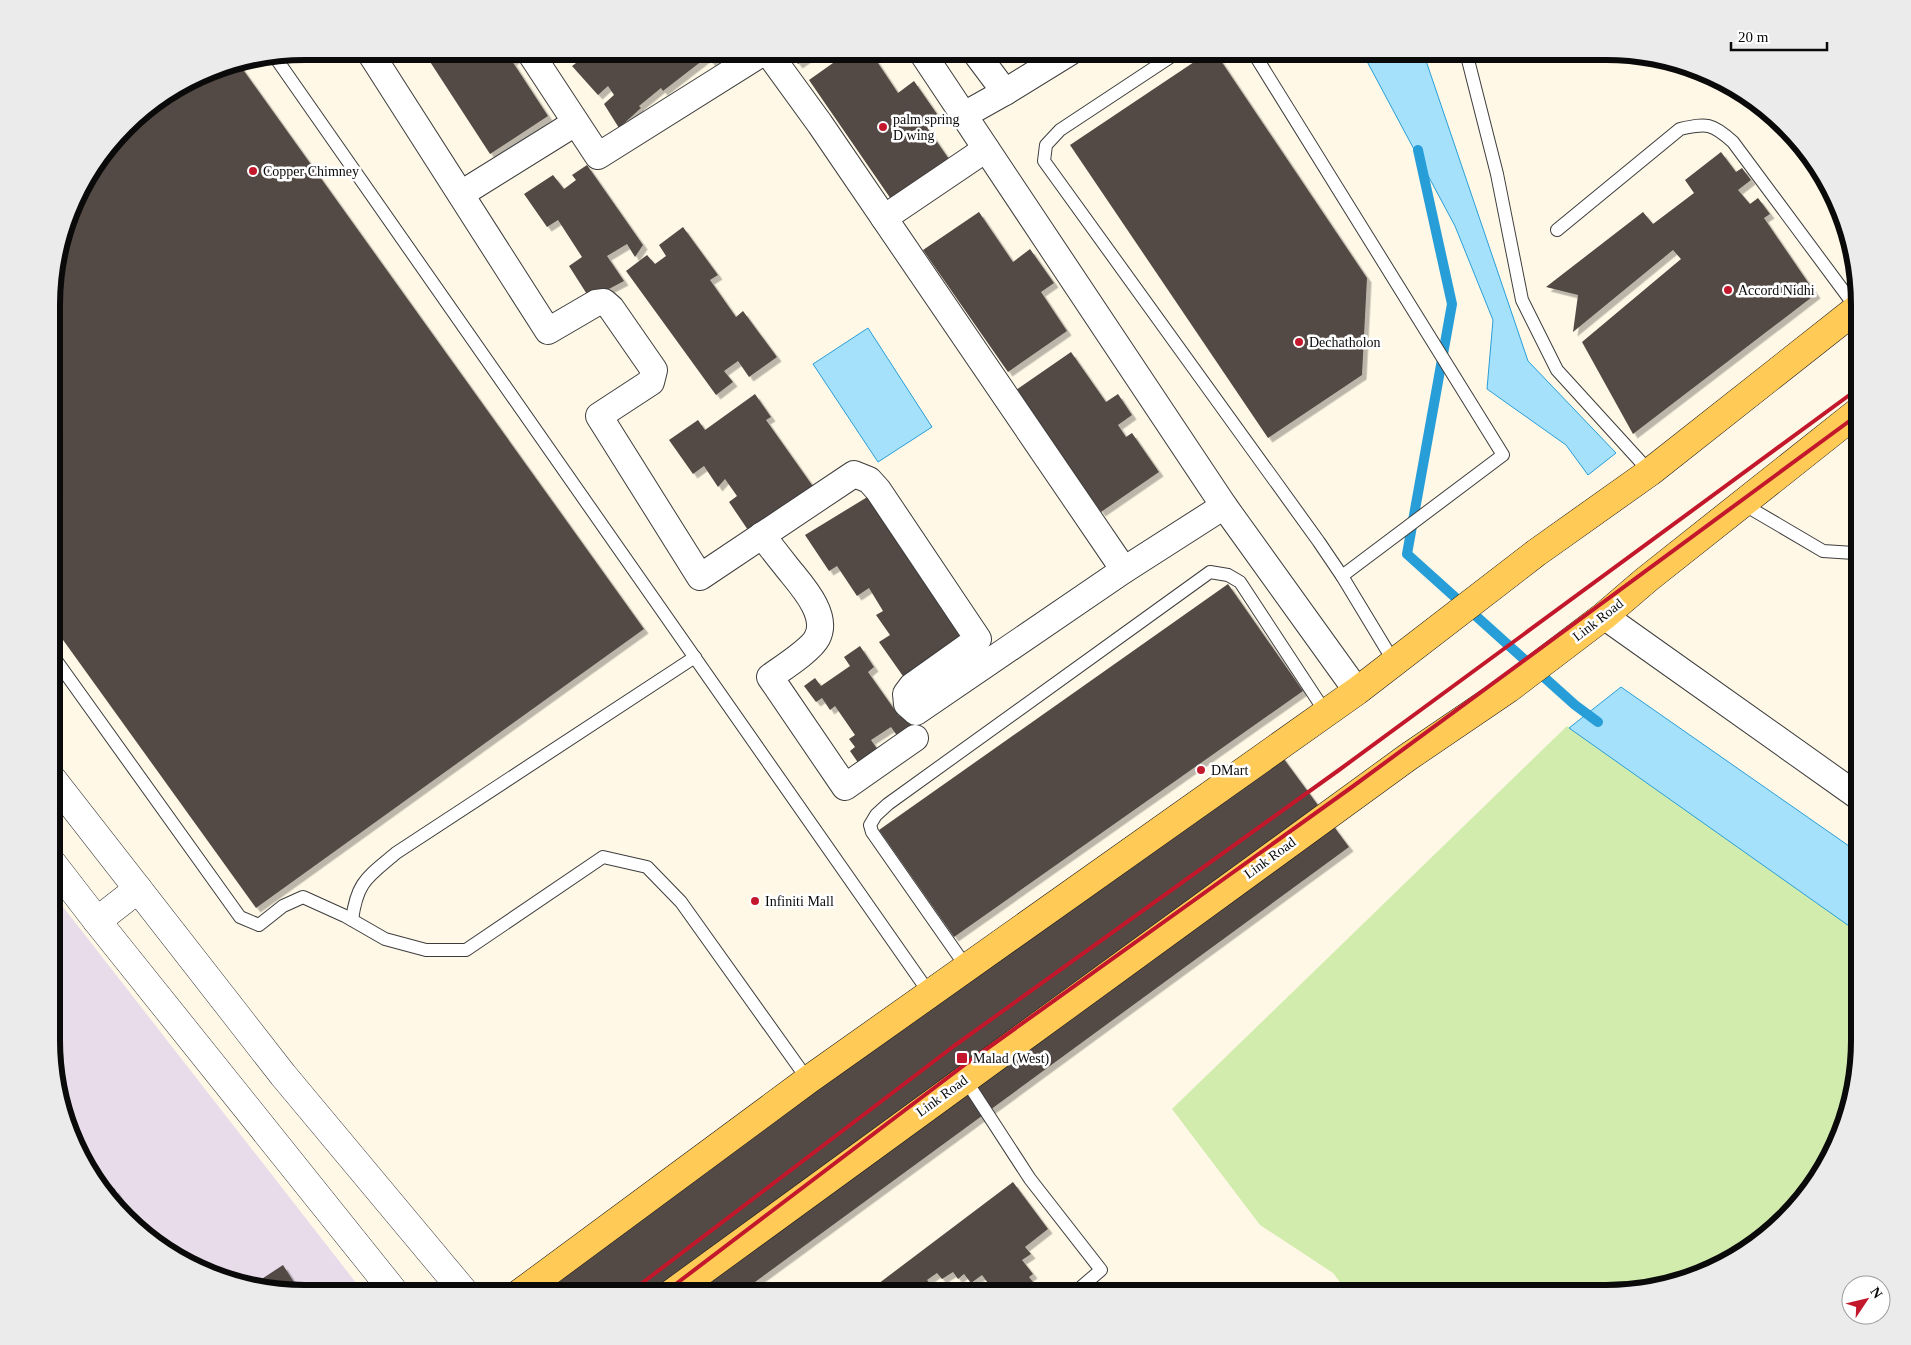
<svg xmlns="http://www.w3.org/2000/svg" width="1911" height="1345" viewBox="0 0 1911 1345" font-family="Georgia,serif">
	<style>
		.industrial { fill: #e8dcea }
		.green { fill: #d2ecae }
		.water { fill: #a6e1fb; stroke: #289ed8 }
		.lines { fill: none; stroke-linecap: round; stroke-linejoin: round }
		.stream { stroke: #289ed8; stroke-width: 10 }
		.building { fill: #534a45; filter: url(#shadow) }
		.service-casing { stroke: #3d3d3d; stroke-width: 14 }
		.minor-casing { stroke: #3d3d3d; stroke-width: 28 }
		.tertiary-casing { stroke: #3d3d3d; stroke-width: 29 }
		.primary-casing { stroke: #1b1b1b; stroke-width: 29 }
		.service { stroke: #fff; stroke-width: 12 }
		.minor { stroke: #fff; stroke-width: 26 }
		.tertiary { stroke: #fff; stroke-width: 28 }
		.primary { stroke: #ffca56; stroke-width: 28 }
		.rail { stroke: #c3182c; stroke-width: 4 }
		.poi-dot { fill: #c3182c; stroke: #fff; stroke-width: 2 }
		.labels { text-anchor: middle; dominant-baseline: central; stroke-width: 5; stroke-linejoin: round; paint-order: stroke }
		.poi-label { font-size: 14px; fill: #0a0a0a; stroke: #fff; text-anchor: start }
		.street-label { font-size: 14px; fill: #0a0a0a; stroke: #fff }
		.rim { fill: none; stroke: #0a0a0a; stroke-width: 6 }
	</style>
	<defs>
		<filter id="shadow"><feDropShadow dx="4.5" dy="4.5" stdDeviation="0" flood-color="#0004"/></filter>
	</defs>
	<rect width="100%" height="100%" fill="#fff8e6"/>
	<!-- industrial -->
	<polygon class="industrial" points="53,894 364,1293 289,1293 223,1280 151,1241 85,1167 53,1073"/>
	<!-- green -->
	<polygon class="green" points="1567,726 1859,932 1859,1056 1846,1122 1807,1194 1773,1231 1718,1267 1671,1285 1606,1294 1349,1294 1333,1273 1260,1225 1172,1109"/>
	<!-- water -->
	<g class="water">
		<polygon points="1362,52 1423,52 1528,361 1616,453 1588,475 1566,445 1487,389 1493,320 1455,226"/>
		<polygon points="868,328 932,427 878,462 813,364"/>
		<polygon points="1621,687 1859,853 1859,933 1569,728"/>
	</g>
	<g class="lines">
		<!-- stream -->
		<polyline class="stream" points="1418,150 1452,304 1407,554 1575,705 1598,722"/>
	</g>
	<!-- building -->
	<g class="building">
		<polygon points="423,51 526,51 512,61 548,116 490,154"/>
		<polygon points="592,51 620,51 623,55 628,51 725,51 711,62 707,57 663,91 661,88 639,106 641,108 619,128 604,104 614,95 608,86 598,95 572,66"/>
		<polygon points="789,51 817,51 798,64"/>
		<polygon points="850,51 870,51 898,93 914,81 937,114 924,123 951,162 893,202 809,80"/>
		<polygon points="1026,52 1052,52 1036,66"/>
		<polygon points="1209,52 1215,52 1367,278 1362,375 1268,438 1070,145"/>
		<polygon points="239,64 644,629 256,908 53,626 53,272 78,193 137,114 208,70"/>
		<polygon points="1747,96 1760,104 1762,106 1756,110"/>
		<polygon points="1721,152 1736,172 1742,168 1751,180 1738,190 1750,204 1758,198 1770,214 1764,218 1816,294 1633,434 1582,342 1681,259 1673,250 1573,332 1578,295 1546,287 1643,212 1653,224 1694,193 1685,180"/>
		<polygon points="587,165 643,245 635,257 627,244 607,256 624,281 590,299 569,266 582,257 558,220 547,227 524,194 553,175 564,189 576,180 572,175"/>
		<polygon points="979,212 1013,262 1030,249 1054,283 1041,292 1067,331 1008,372 923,250"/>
		<polygon points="683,227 718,275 710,280 736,317 743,311 777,357 749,377 738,361 724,371 733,382 716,395 626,271 647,255 655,264 666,256 659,245"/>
		<polygon points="1071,352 1106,402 1118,394 1132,415 1118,425 1126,437 1132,433 1159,472 1101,512 1016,390"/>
		<polygon points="755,394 771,417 766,420 817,492 752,536 729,502 737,496 725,479 718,487 704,466 693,474 669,440 698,420 705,430"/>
		<polygon points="869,496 964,636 905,679 879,642 890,635 876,615 883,611 869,588 857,596 837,566 829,571 805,535"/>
		<polygon points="1228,584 1303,691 954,937 879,830"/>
		<polygon points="860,646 874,667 868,672 899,716 906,711 916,725 898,737 891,727 871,740 878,750 859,764 850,751 855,747 849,739 855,735 835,706 830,710 822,698 816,702 804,686 815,678 821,686 850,666 844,657"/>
		<polygon points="1272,743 1349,847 740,1293 568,1293 551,1271"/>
		<polygon points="1013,1182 1048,1229 1025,1247 1031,1254 1022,1260 1033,1274 1029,1277 1037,1287 1028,1294 996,1294 982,1275 971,1283 964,1274 958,1279 953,1272 942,1279 937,1273 927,1280 933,1287 928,1291 929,1293 866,1293"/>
		<polygon points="114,1188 138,1226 108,1192"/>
		<polygon points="283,1265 301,1293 289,1293 251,1286"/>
	</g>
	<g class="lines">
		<!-- service casing -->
		<g class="service-casing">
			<g id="service">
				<polyline points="1178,52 1060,130 1046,145 1044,161 1319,542 1342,576 1394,662"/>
				<polyline points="1253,52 1503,455 1342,576"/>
				<polyline points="1466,52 1497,174 1522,300 1557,370 1650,472"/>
				<polyline points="275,57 930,994"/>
				<path d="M 1557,230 L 1680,129 C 1707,123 1712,123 1733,142 L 1857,309"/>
				<polyline points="1743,504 1823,551 1854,553 1859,548"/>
				<polyline points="53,656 240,917 259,925 283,906 303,897 345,916 385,939 426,950 466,950 603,857 647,867 681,902 808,1080"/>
				<path d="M 352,920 C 357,881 368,877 396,853 L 695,657"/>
				<polyline points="967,968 872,832 870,825 876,815 888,804 1210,572 1228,575 1240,582 1326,713"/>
				<polyline points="965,1079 1030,1179 1101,1270 1073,1294"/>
			</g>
		</g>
		<!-- minor casing -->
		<g class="minor-casing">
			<g id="minor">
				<polyline points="369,51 548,331 596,303 604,302 611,308 654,370 651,382 599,416 700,577 854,474 869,480 878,490 978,639 912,686 906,694 907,704 916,712 1124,570 1224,506"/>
				<polyline points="529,51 598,156 765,51"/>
				<polyline points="767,51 820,124 1124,570"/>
				<polyline points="921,51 1224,506 1357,691"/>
				<polyline points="975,52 1005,92"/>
				<polyline points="964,115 1005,92 1070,52"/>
				<polyline points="461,194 575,123"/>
				<polyline points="884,218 986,149"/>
				<path d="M 762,535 C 770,546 778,556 786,566 C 799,583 830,614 817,638 C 811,650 781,669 770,677 L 845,787 L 915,738"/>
				<polyline points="1604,616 1859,797"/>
			</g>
		</g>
		<!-- tertiary casing -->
		<g class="tertiary-casing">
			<g id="tertiary">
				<polyline points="53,780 283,1075 465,1293"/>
				<polyline points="53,864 97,921 395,1293"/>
				<polyline points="97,921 138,889"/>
			</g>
		</g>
		<!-- primary casing -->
		<g class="primary-casing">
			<g id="primary">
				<polyline points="520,1293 808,1080 1357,691 1536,553 1650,472 1859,307"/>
				<polyline points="672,1293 1408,757 1508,689 1604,616 1646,580 1859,411"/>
			</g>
		</g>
		<!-- service -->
		<use href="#service" class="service"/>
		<!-- minor -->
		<use href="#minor" class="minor"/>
		<!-- tertiary -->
		<use href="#tertiary" class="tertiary"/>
		<!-- primary -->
		<use href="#primary" class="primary"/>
		<!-- rail -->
		<g class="rail">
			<polyline points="629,1293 954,1046 1339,770 1859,388"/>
			<polyline points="664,1293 967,1063 1352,787 1859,414"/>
		</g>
	</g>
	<!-- markers -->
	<g class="poi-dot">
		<circle cx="883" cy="127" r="5"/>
		<circle cx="253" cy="171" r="5"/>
		<circle cx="1728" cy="290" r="5"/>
		<circle cx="1299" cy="342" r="5"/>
		<circle cx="1201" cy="770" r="5"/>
		<circle cx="755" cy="901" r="5"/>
		<rect x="956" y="1052" width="12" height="12" rx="2.5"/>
	</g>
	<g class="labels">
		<!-- poi labels -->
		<g class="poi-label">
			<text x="893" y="119">palm spring<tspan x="893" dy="16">D wing</tspan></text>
			<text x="263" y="171">Copper Chimney</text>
			<text x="1738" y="290">Accord Nidhi</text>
			<text x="1309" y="342">Dechatholon</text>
			<text x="1211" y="770">DMart</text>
			<text x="765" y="901">Infiniti Mall</text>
			<text x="973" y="1058">Malad (West)</text>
		</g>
		<!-- street labels -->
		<g class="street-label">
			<text transform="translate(1598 620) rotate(-38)">Link Road</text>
			<text transform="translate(1270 858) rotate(-36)">Link Road</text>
			<text transform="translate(942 1096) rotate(-36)">Link Road</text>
		</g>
	</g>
	<!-- crop -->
	<path d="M0 0H1911V1345H0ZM305 60H1606A245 245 0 0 1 1851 305V1040A245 245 0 0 1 1606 1285H305A245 245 0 0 1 60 1040V305A245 245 0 0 1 305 60Z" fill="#ebebeb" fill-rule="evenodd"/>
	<path class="rim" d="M305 60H1606A245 245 0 0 1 1851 305V1040A245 245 0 0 1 1606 1285H305A245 245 0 0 1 60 1040V305A245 245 0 0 1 305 60Z"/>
	<!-- north arrow -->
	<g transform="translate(1866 1300) rotate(55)"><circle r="24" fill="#ffffff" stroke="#9d9d9d"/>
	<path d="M0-4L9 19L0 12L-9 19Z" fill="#c3182c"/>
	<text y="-8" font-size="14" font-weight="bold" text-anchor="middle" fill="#0a0a0a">N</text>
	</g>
	<!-- scale -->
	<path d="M1731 42v8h96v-8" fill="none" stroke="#0a0a0a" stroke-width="2.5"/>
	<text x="1738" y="42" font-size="15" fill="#0a0a0a" stroke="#ffffff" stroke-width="4" paint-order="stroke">20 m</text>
</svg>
